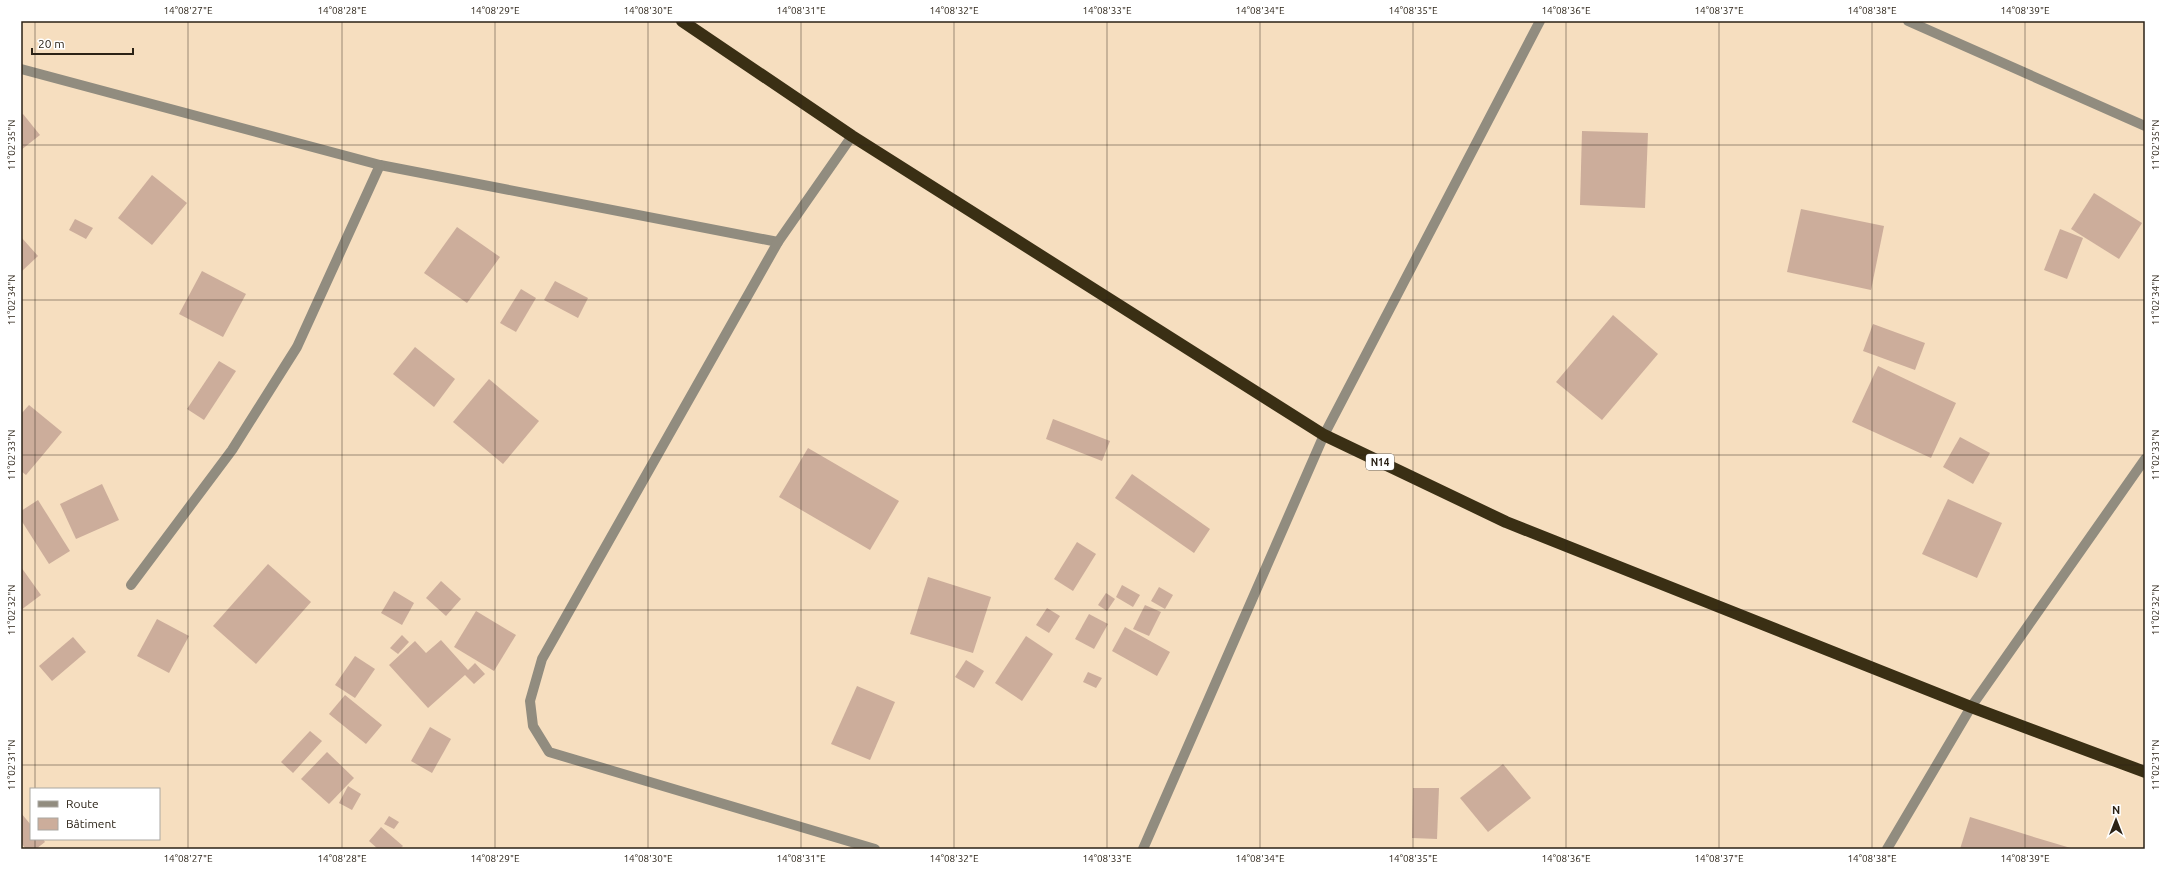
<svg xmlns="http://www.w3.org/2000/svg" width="2166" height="870" viewBox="0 0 2166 870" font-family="Ubuntu,sans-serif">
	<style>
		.building { fill: #ccad9b }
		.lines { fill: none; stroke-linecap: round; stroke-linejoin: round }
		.street { stroke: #918c7f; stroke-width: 10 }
		.highway { stroke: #3a2f14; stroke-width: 12 }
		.ticks { fill: none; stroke: #2b2216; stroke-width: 1; stroke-opacity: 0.45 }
		.labels { text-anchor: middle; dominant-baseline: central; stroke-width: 4; stroke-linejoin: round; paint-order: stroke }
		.shield { fill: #fff; stroke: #6b645c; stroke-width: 1 }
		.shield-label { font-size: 10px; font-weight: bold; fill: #2b2216 }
		.neatline { fill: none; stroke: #2b2216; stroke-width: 1.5 }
		.ticks-label { font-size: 10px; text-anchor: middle; fill: #2b2216 }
	</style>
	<rect width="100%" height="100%" fill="#f6debf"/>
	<!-- building -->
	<g class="building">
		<polygon points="23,114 40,135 21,150 21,115"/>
		<polygon points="1582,131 1648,133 1645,208 1580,205"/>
		<polygon points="152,175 187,203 152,245 118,218"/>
		<polygon points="2094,193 2142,223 2119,259 2071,229"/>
		<polygon points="1801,209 1884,226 1871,290 1787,272"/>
		<polygon points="75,219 93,228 86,239 69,230"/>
		<polygon points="457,227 500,257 467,303 424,273"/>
		<polygon points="2060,229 2083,238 2067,279 2044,270"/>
		<polygon points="21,237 38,256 21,272"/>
		<polygon points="202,271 246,294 223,337 179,314"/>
		<polygon points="555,281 588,298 578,318 544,300"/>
		<polygon points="521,289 536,298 516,332 500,323"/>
		<polygon points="1613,315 1658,354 1602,420 1556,382"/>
		<polygon points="1873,324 1925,343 1915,370 1863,351"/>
		<polygon points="415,347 455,379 434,407 393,374"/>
		<polygon points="219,361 236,371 204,420 187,409"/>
		<polygon points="1878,366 1956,403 1931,458 1852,422"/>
		<polygon points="489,379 539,421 503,464 453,422"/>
		<polygon points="29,405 62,432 26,475 21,471 21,414"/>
		<polygon points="1053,419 1110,441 1102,461 1046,439"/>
		<polygon points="1960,437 1990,453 1973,484 1943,467"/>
		<polygon points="808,448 899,501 870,550 779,497"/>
		<polygon points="1132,474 1210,529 1194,553 1115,498"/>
		<polygon points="102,484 119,520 76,539 60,504"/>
		<polygon points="1948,499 2002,523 1977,578 1922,554"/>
		<polygon points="38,500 70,551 49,564 21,520 21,511"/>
		<polygon points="1077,542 1096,554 1073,591 1054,579"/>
		<polygon points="268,564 311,602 256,664 213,626"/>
		<polygon points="21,567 41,595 21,610"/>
		<polygon points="928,577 991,597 973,653 910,634"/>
		<polygon points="441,581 461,599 446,616 426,598"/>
		<polygon points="1122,585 1140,595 1133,607 1116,597"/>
		<polygon points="1159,587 1173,595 1165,609 1151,601"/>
		<polygon points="394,591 414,603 402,625 381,613"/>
		<polygon points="1106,593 1115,599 1107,611 1098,605"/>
		<polygon points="1145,605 1161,612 1149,636 1133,629"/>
		<polygon points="1047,608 1060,616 1049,633 1036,625"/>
		<polygon points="476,611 516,635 494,671 454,647"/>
		<polygon points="1089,614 1108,624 1094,649 1075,639"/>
		<polygon points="157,619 189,636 169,673 137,656"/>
		<polygon points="1125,627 1170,652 1157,676 1112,651"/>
		<polygon points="402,635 409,642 398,654 390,648"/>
		<polygon points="1026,636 1053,654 1022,701 995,683"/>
		<polygon points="73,637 86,652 52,681 39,666"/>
		<polygon points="441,640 468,670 475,663 485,674 474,684 465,675 428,708 389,665 415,641 426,653"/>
		<polygon points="355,656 375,669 355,698 335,685"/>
		<polygon points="966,660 984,671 974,688 955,677"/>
		<polygon points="1088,672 1102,678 1096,688 1083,682"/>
		<polygon points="857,686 895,702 870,760 831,744"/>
		<polygon points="345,695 382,725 366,744 329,714"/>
		<polygon points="430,727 451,739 432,773 411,761"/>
		<polygon points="310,731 322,741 293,773 281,762"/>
		<polygon points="327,752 354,778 329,804 301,779"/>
		<polygon points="1503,764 1531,798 1488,832 1460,798"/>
		<polygon points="348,786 361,794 352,810 339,803"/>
		<polygon points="1413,788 1439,788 1437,839 1412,838"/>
		<polygon points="21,813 31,825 31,839 43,839 45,842 36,849 26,849 21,843"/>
		<polygon points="389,816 399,822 394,829 384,824"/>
		<polygon points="1970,817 2037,838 2074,849 1960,849"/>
		<polygon points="381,827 403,846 400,849 378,849 369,841"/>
	</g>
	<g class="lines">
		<!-- street -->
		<g class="street">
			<polyline points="1908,21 2145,126"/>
			<polyline points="21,69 380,165 778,242"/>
			<polyline points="852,136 778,242 542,659 530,701 533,726 549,752 875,849"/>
			<polyline points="131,585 232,450 297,347 380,165"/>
			<polyline points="1143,849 1324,435 1540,21"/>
			<polyline points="1887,849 1971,707 2145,459"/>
		</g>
		<!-- highway -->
		<polyline class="highway" points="682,21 852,136 1324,435 1506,522 1971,707 2145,772"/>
	</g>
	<!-- ticks -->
	<path class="ticks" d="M 35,21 L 35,789M 188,21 L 188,849M 342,21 L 342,849M 495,21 L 495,849M 648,21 L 648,849M 801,21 L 801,849M 954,21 L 954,849M 1107,21 L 1107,849M 1260,21 L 1260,849M 1413,21 L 1413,849M 1566,21 L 1566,849M 1719,21 L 1719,849M 1872,21 L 1872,849M 2025,21 L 2025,849M 21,145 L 2145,145M 21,300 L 2145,300M 21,455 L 2145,455M 21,610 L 2145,610M 21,765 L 2145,765M 35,839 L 35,849"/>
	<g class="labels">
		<!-- shield labels -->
		<rect class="shield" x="1366" y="454" width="28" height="16" rx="3"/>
		<g class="shield-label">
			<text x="1380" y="462">N14</text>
		</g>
	</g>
	<!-- border -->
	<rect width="2166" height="870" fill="none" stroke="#ffffff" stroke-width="44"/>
	<!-- legend -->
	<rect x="30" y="788" width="130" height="52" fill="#ffffff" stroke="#aaa7a2"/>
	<rect x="38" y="801" width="20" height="6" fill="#918c7f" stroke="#aaa7a2"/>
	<text x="66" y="808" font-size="12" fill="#2b2216">Route</text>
	<rect x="38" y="818" width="20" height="12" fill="#ccad9b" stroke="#aaa7a2"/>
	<text x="66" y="828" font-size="12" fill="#2b2216">Bâtiment</text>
	<!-- north arrow -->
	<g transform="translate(2116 820)" stroke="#ffffff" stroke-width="3" paint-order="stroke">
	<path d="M0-3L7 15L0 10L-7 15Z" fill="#2b2216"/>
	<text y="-6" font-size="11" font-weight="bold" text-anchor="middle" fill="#2b2216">N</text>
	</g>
	<!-- scale -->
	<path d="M32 48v6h101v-6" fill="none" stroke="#2b2216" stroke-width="2"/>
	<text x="38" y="48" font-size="12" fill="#2b2216" stroke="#ffffff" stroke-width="3" paint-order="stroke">20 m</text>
	<rect x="22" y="22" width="2122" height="826" class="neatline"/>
	<g class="ticks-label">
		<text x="188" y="14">14°08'27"E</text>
		<text x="342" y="14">14°08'28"E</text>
		<text x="495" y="14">14°08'29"E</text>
		<text x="648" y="14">14°08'30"E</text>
		<text x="801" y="14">14°08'31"E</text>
		<text x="954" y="14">14°08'32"E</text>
		<text x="1107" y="14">14°08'33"E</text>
		<text x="1260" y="14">14°08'34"E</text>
		<text x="1413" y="14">14°08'35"E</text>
		<text x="1566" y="14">14°08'36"E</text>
		<text x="1719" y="14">14°08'37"E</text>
		<text x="1872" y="14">14°08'38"E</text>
		<text x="2025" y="14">14°08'39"E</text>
		<text transform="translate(11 145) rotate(-90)" y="4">11°02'35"N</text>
		<text transform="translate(2155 145) rotate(-90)" y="4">11°02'35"N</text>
		<text transform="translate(11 300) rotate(-90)" y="4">11°02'34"N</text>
		<text transform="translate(2155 300) rotate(-90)" y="4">11°02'34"N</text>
		<text transform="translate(11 455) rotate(-90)" y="4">11°02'33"N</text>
		<text transform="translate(2155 455) rotate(-90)" y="4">11°02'33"N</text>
		<text transform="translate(11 610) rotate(-90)" y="4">11°02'32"N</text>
		<text transform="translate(2155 610) rotate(-90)" y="4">11°02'32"N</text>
		<text transform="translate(11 765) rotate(-90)" y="4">11°02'31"N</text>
		<text transform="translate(2155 765) rotate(-90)" y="4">11°02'31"N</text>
		<text x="188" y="862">14°08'27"E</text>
		<text x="342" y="862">14°08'28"E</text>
		<text x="495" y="862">14°08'29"E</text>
		<text x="648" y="862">14°08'30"E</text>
		<text x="801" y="862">14°08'31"E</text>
		<text x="954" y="862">14°08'32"E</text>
		<text x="1107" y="862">14°08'33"E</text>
		<text x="1260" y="862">14°08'34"E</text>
		<text x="1413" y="862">14°08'35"E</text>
		<text x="1566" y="862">14°08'36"E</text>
		<text x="1719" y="862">14°08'37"E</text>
		<text x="1872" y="862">14°08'38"E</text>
		<text x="2025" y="862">14°08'39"E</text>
	</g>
</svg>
